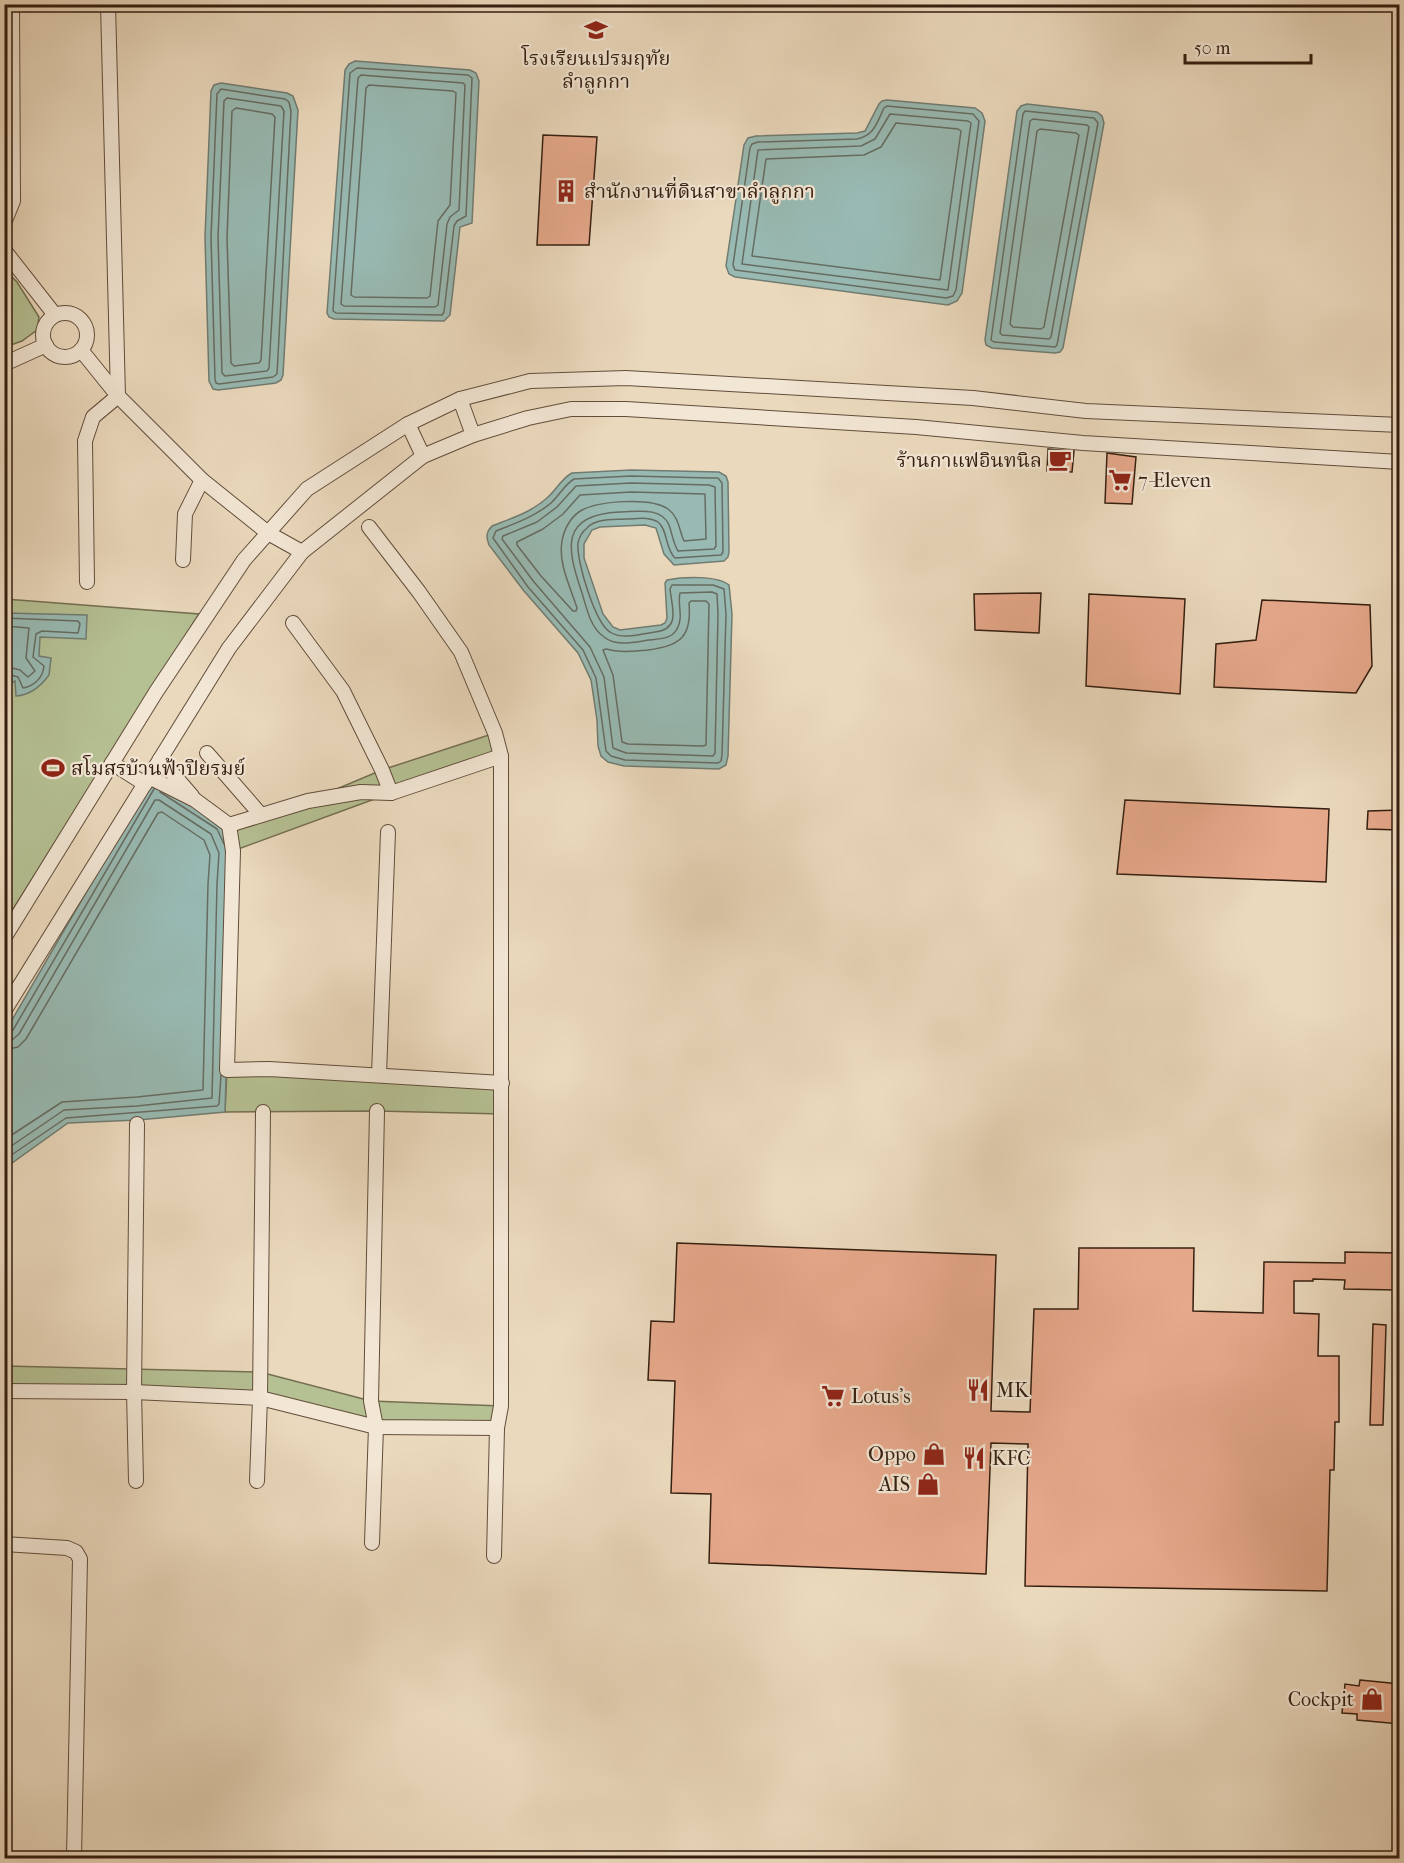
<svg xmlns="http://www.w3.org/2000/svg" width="1404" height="1863" viewBox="0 0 1404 1863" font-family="'IM FELL French Canon','Noto Serif Thai',serif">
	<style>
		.green { fill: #b5c093; stroke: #756f52; stroke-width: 1.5 }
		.water { fill: #98bab3; stroke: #707c72; stroke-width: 1.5 }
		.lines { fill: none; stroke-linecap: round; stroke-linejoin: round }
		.shore { stroke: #666c62; stroke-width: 1.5 }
		.building { fill: #e7a98c; stroke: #351e10; stroke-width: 1.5 }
		.street-casing { stroke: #624d3b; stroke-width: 16 }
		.street { stroke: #f2e6d4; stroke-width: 14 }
		.labels { text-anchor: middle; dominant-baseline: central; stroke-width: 4.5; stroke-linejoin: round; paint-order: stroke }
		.poi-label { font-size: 20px; fill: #351e10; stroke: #f2e6d4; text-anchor: start }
	</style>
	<rect width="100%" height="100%" fill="#ebd9bd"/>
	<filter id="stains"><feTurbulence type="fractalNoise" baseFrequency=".00333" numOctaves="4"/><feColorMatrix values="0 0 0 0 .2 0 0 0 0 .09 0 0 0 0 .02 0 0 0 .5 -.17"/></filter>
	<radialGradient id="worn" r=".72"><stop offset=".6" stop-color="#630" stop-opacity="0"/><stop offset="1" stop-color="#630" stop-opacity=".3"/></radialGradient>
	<!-- green -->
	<g class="green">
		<polygon points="5,270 17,282 39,317 37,330 22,341 5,347"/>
		<polygon points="5,599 199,614 5,922"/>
		<polygon points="495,733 501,756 391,793 233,851 229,825 308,801 382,770"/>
		<polygon points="227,1070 502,1083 502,1114 377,1111 225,1112"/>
		<polygon points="5,1366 260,1372 371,1401 501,1406 497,1428 376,1427 260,1398 5,1391"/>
	</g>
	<!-- water -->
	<g class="water">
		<polygon points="355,61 470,70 476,73 479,81 472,223 460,227 450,315 444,321 334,319 329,317 327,313 345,70 349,64"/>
		<polygon points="221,83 287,93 293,96 298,110 283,375 281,380 276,383 218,390 213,389 209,381 205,237 211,91 214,85"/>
		<polygon points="887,100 975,108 982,113 985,121 962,293 957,301 948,305 735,277 729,274 726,266 744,145 748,138 756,136 857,133 865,131 879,104 882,101"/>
		<polygon points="1027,104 1097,112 1102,116 1104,123 1063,348 1060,352 1055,353 992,348 986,345 985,340 1017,111 1021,106"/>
		<path d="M 631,470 L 719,472 L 726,476 L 728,482 L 729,552 L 728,557 L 724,561 L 674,565 L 664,554 L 656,528 L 645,525 L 600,527 L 592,530 L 584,544 L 584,558 L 603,614 L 613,627 L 620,630 L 661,625 L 665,623 L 667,618 L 665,583 L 667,580 C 682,577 717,575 729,585 L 732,614 L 728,756 L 726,765 L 719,769 L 624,766 L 608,762 L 601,756 L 598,746 L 597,720 L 591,680 L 578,653 L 524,591 L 489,545 C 486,537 486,532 492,526 C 512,518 532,512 548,497 C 557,489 561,479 572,473 Z"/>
		<path d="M 4,613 L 87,615 L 86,639 L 40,637 L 39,656 L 51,658 L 49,675 C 41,686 31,695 16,696 L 15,681 L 11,683 L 5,677 Z"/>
		<polygon points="152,779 222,825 233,851 225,1112 138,1120 68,1123 5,1168 5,1032"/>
	</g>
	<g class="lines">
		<!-- shore -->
		<g class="shore">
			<polygon points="357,68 468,75 472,78 466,216 457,221 454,226 444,312 442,315 336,313 333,311 350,73"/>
			<polygon points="361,75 463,83 465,85 459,210 450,217 447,224 438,305 435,307 344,306 341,304 358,78"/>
			<polygon points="369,85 453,91 456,93 450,205 438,221 430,296 427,298 354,297 351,295 366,88"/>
			<polygon points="221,89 285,99 289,102 291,111 277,374 273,377 219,384 216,383 215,379 211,237 217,94"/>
			<polygon points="227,98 281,106 284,111 269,368 267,371 225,376 222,373 218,237 224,101"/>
			<path d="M 887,106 L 973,114 L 979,121 L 956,290 L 953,296 L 946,298 L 735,270 L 733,265 L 750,148 L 752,144 L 758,142 L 857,139 C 875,135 877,122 884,108 Z"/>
			<polygon points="236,108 272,114 275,117 261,360 259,363 234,366 231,363 227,238 232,111"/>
			<polygon points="1025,111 1094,118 1098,123 1057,345 1055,347 994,342 991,340 1023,114"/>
			<polygon points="890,114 968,121 971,123 948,290 742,264 758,150 861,146 875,139"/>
			<polygon points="1033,119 1087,125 1089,127 1051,337 1049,339 1002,335 1000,333 1030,121"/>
			<polygon points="896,123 958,129 961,131 940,280 752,256 766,159 864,155 881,147"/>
			<polygon points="1040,129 1076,133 1079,135 1044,327 1041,329 1013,327 1010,324 1037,131"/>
			<path d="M 631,476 L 710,478 L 718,478 L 722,483 L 723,552 L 721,555 L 675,558 C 665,549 668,530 658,522 C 649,516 636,519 626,519 C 614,520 596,518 587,528 C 582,532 579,538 578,543 C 576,560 595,623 610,632 C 622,640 642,634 655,632 C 681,629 672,608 670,589 L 672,585 L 713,585 L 724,589 L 726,614 L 722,755 L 721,761 L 718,763 L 625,760 L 611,756 L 606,751 L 596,678 L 583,650 L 528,587 L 493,538 L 496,531 C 516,523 534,517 551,503 C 559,496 564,485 574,479 Z"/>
			<path d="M 631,483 L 709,485 L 715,487 L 716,546 L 714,549 L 678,551 C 673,543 672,533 669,525 C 661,506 635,512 619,512 C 559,515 567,549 582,593 C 587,609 590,627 604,637 C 616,647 635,642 649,640 C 659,639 672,639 677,629 C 684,617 677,604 680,593 L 712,592 L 717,594 L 718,614 L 715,753 L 713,756 L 626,753 L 613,748 L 604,677 L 590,647 L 534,582 L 502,539 L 503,536 L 537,522 L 557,507 L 576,486 Z"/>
			<path d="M 631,492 L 705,494 L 706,539 L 684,541 C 679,530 679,517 668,509 C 651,497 599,501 582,510 C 571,516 564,529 562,541 C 558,563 570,586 577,608 L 576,611 L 573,611 L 541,576 L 517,545 L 517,542 L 543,529 L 563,514 L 580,495 Z"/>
			<path d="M 691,601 L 706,601 L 709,604 L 706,745 L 703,746 L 628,744 L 622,742 L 613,675 L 603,650 L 606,649 C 620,653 634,651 648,650 C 680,646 692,637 689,603 Z"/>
			<path d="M 4,618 L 78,621 L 80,624 L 78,633 L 42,631 L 36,634 L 33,657 L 44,666 C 43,678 34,686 23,688 L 18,677 L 4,673"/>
			<polyline points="4,626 29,628 26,658 35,671 28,677 20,670 4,666"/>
			<polyline points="160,792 217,829 224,844"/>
			<polyline points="4,1034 13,1030 154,789"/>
			<polyline points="4,1041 12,1040 19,1034 155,800 159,800 211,834 219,853 217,884 212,1098 137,1106 64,1110 4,1151"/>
			<polyline points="4,1050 18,1047 26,1039 158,813 162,812 204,840 210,855 208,884 203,1090 137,1097 62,1102 4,1140"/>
			<polyline points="4,1160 66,1118 217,1106 219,1104 221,1075"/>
		</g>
	</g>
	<!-- building -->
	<g class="building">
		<polygon points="543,135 597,137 589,245 537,245"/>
		<polygon points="1048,449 1074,451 1072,472 1047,471"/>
		<polygon points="1107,453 1136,457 1132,504 1105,503"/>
		<polygon points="1041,593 1039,633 975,630 974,594"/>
		<polygon points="1089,594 1185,599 1180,694 1086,686"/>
		<polygon points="1262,600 1370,605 1372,666 1356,693 1214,687 1216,644 1256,640"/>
		<polygon points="1125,800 1329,809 1326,882 1117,874"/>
		<polygon points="1400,810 1400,830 1367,829 1368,811"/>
		<polygon points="677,1243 996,1255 991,1411 1030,1412 1034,1309 1078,1309 1079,1248 1194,1248 1193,1311 1263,1313 1264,1262 1345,1263 1345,1252 1400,1253 1398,1290 1344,1289 1345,1280 1313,1279 1313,1281 1294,1281 1294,1313 1319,1314 1318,1356 1339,1356 1339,1422 1335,1422 1334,1470 1330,1470 1327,1591 1025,1586 1028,1444 991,1443 986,1574 709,1563 711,1494 671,1493 675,1381 648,1380 651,1321 674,1322"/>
		<polygon points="1373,1324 1386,1325 1383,1425 1370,1425"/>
		<polygon points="1360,1680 1400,1684 1400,1724 1357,1720 1357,1714 1342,1713 1345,1684 1359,1686"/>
	</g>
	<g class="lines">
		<!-- street casing -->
		<g class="street-casing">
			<g id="street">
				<polyline points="4,223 13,201 12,4"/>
				<polyline points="4,250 55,315"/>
				<circle cx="65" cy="335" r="22"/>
				<polyline points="81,350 118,396 202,480 268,533 302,552"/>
				<polyline points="4,364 46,345"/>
				<polyline points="460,399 473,435"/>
				<polyline points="408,424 423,456"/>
				<polyline points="369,527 419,592 461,652 495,733 501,756"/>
				<polyline points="183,560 185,514 202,480"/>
				<polyline points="87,582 85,441 93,417 118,396 108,4"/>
				<polyline points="293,623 343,691 382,770 391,793"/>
				<polyline points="207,753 261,815"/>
				<polyline points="160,759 192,796"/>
				<polyline points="112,763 145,784"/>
				<polyline points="149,777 195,800 229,825 308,801 361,792 391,793 501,756 501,1406 497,1428 494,1556"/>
				<polyline points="229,825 233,851 227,1070 269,1069 502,1083"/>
				<polyline points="4,938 156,692 244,560 307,489 408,424 460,399 530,381 626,378 973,398 1086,411 1400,425"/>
				<polyline points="4,1011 229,648 302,552 423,456 473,435 528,418 571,409 626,409 916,427 1083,443 1400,462"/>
				<polyline points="379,1075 388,832"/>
				<polyline points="4,1391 134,1392 260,1398 376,1427 497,1428"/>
				<polyline points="136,1481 134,1392 137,1124"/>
				<polyline points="257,1481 260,1398 263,1112"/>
				<polyline points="372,1543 376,1427 371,1401 377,1111"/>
				<polyline points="4,1544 67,1548 76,1552 80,1559 74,1858"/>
			</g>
		</g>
		<!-- street -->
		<use href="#street" class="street"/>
	</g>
	<!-- icons -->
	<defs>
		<g id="school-bare" transform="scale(1.8)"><path d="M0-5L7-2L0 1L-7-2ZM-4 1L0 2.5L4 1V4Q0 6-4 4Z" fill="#8f2418" stroke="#f2e6d4" stroke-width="2.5" paint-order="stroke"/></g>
		<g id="building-bare" transform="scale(1.8)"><path d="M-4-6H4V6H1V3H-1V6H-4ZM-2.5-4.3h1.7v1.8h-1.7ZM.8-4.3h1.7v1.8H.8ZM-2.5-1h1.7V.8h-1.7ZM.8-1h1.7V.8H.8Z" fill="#8f2418" stroke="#f2e6d4" stroke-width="2.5" paint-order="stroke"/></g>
		<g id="cafe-bare" transform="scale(1.8)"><path d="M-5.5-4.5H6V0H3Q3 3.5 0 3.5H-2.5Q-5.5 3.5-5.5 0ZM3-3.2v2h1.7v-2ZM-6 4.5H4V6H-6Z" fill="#8f2418" stroke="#f2e6d4" stroke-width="2.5" paint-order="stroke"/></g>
		<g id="supermarket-bare" transform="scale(1.8)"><path d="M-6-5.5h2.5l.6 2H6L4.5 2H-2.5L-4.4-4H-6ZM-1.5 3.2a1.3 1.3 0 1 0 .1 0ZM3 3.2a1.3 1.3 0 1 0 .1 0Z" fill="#8f2418" stroke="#f2e6d4" stroke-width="2.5" paint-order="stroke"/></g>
		<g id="stadium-bare" transform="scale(1.8)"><path d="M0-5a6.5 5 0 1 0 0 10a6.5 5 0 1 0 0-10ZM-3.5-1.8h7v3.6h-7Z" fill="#8f2418" stroke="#f2e6d4" stroke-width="2.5" paint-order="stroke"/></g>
		<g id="restaurant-bare" transform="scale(1.8)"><path d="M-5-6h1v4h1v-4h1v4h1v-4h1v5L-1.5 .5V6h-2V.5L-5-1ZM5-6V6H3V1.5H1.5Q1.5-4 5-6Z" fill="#8f2418" stroke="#f2e6d4" stroke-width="2.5" paint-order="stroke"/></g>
		<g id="shop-bare" transform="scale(1.8)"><path d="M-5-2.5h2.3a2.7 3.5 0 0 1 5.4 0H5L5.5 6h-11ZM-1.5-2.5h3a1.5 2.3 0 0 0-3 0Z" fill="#8f2418" stroke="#f2e6d4" stroke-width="2.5" paint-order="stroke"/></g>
	</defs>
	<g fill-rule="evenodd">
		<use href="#school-bare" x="596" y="30"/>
		<use href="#building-bare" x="566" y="191"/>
		<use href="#cafe-bare" x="1060" y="460"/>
		<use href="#supermarket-bare" x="1120" y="480"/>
		<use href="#stadium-bare" x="53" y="768"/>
		<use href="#restaurant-bare" x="978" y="1390"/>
		<use href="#supermarket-bare" x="833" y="1396"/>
		<use href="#shop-bare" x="934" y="1454"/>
		<use href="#restaurant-bare" x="974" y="1458"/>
		<use href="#shop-bare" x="928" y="1484"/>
		<use href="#shop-bare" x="1372" y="1699"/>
	</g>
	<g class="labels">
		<!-- poi labels -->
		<g class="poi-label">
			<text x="596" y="58" text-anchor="middle">โรงเรียนเปรมฤทัย<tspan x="596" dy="23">ลำลูกกา</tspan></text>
			<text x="584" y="191">สำนักงานที่ดินสาขาลำลูกกา</text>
			<text x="1042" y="460" text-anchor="end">ร้านกาแฟอินทนิล</text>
			<text x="1138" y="480">7-Eleven</text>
			<text x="71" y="768">สโมสรบ้านฟ้าปิยรมย์</text>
			<text x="996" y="1390">MK</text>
			<text x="851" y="1396">Lotus's</text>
			<text x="916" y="1454" text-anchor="end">Oppo</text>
			<text x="992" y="1458">KFC</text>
			<text x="910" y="1484" text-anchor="end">AIS</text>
			<text x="1354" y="1699" text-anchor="end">Cockpit</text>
		</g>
	</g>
	<!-- margin -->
	<rect width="1404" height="1863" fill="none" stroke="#ebd9bd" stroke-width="24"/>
	<rect x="6" y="6" width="1392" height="1851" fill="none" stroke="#351e10" stroke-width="3"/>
	<rect x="12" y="12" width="1380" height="1839" fill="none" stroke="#351e10" stroke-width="1.5"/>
	<!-- scale -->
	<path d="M1185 54v9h126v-9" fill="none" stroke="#351e10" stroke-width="3"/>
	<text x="1194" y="54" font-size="18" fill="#351e10" stroke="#f2e6d4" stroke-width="4.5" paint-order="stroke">50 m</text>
	<rect width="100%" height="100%" filter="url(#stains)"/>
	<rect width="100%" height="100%" fill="url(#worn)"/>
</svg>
